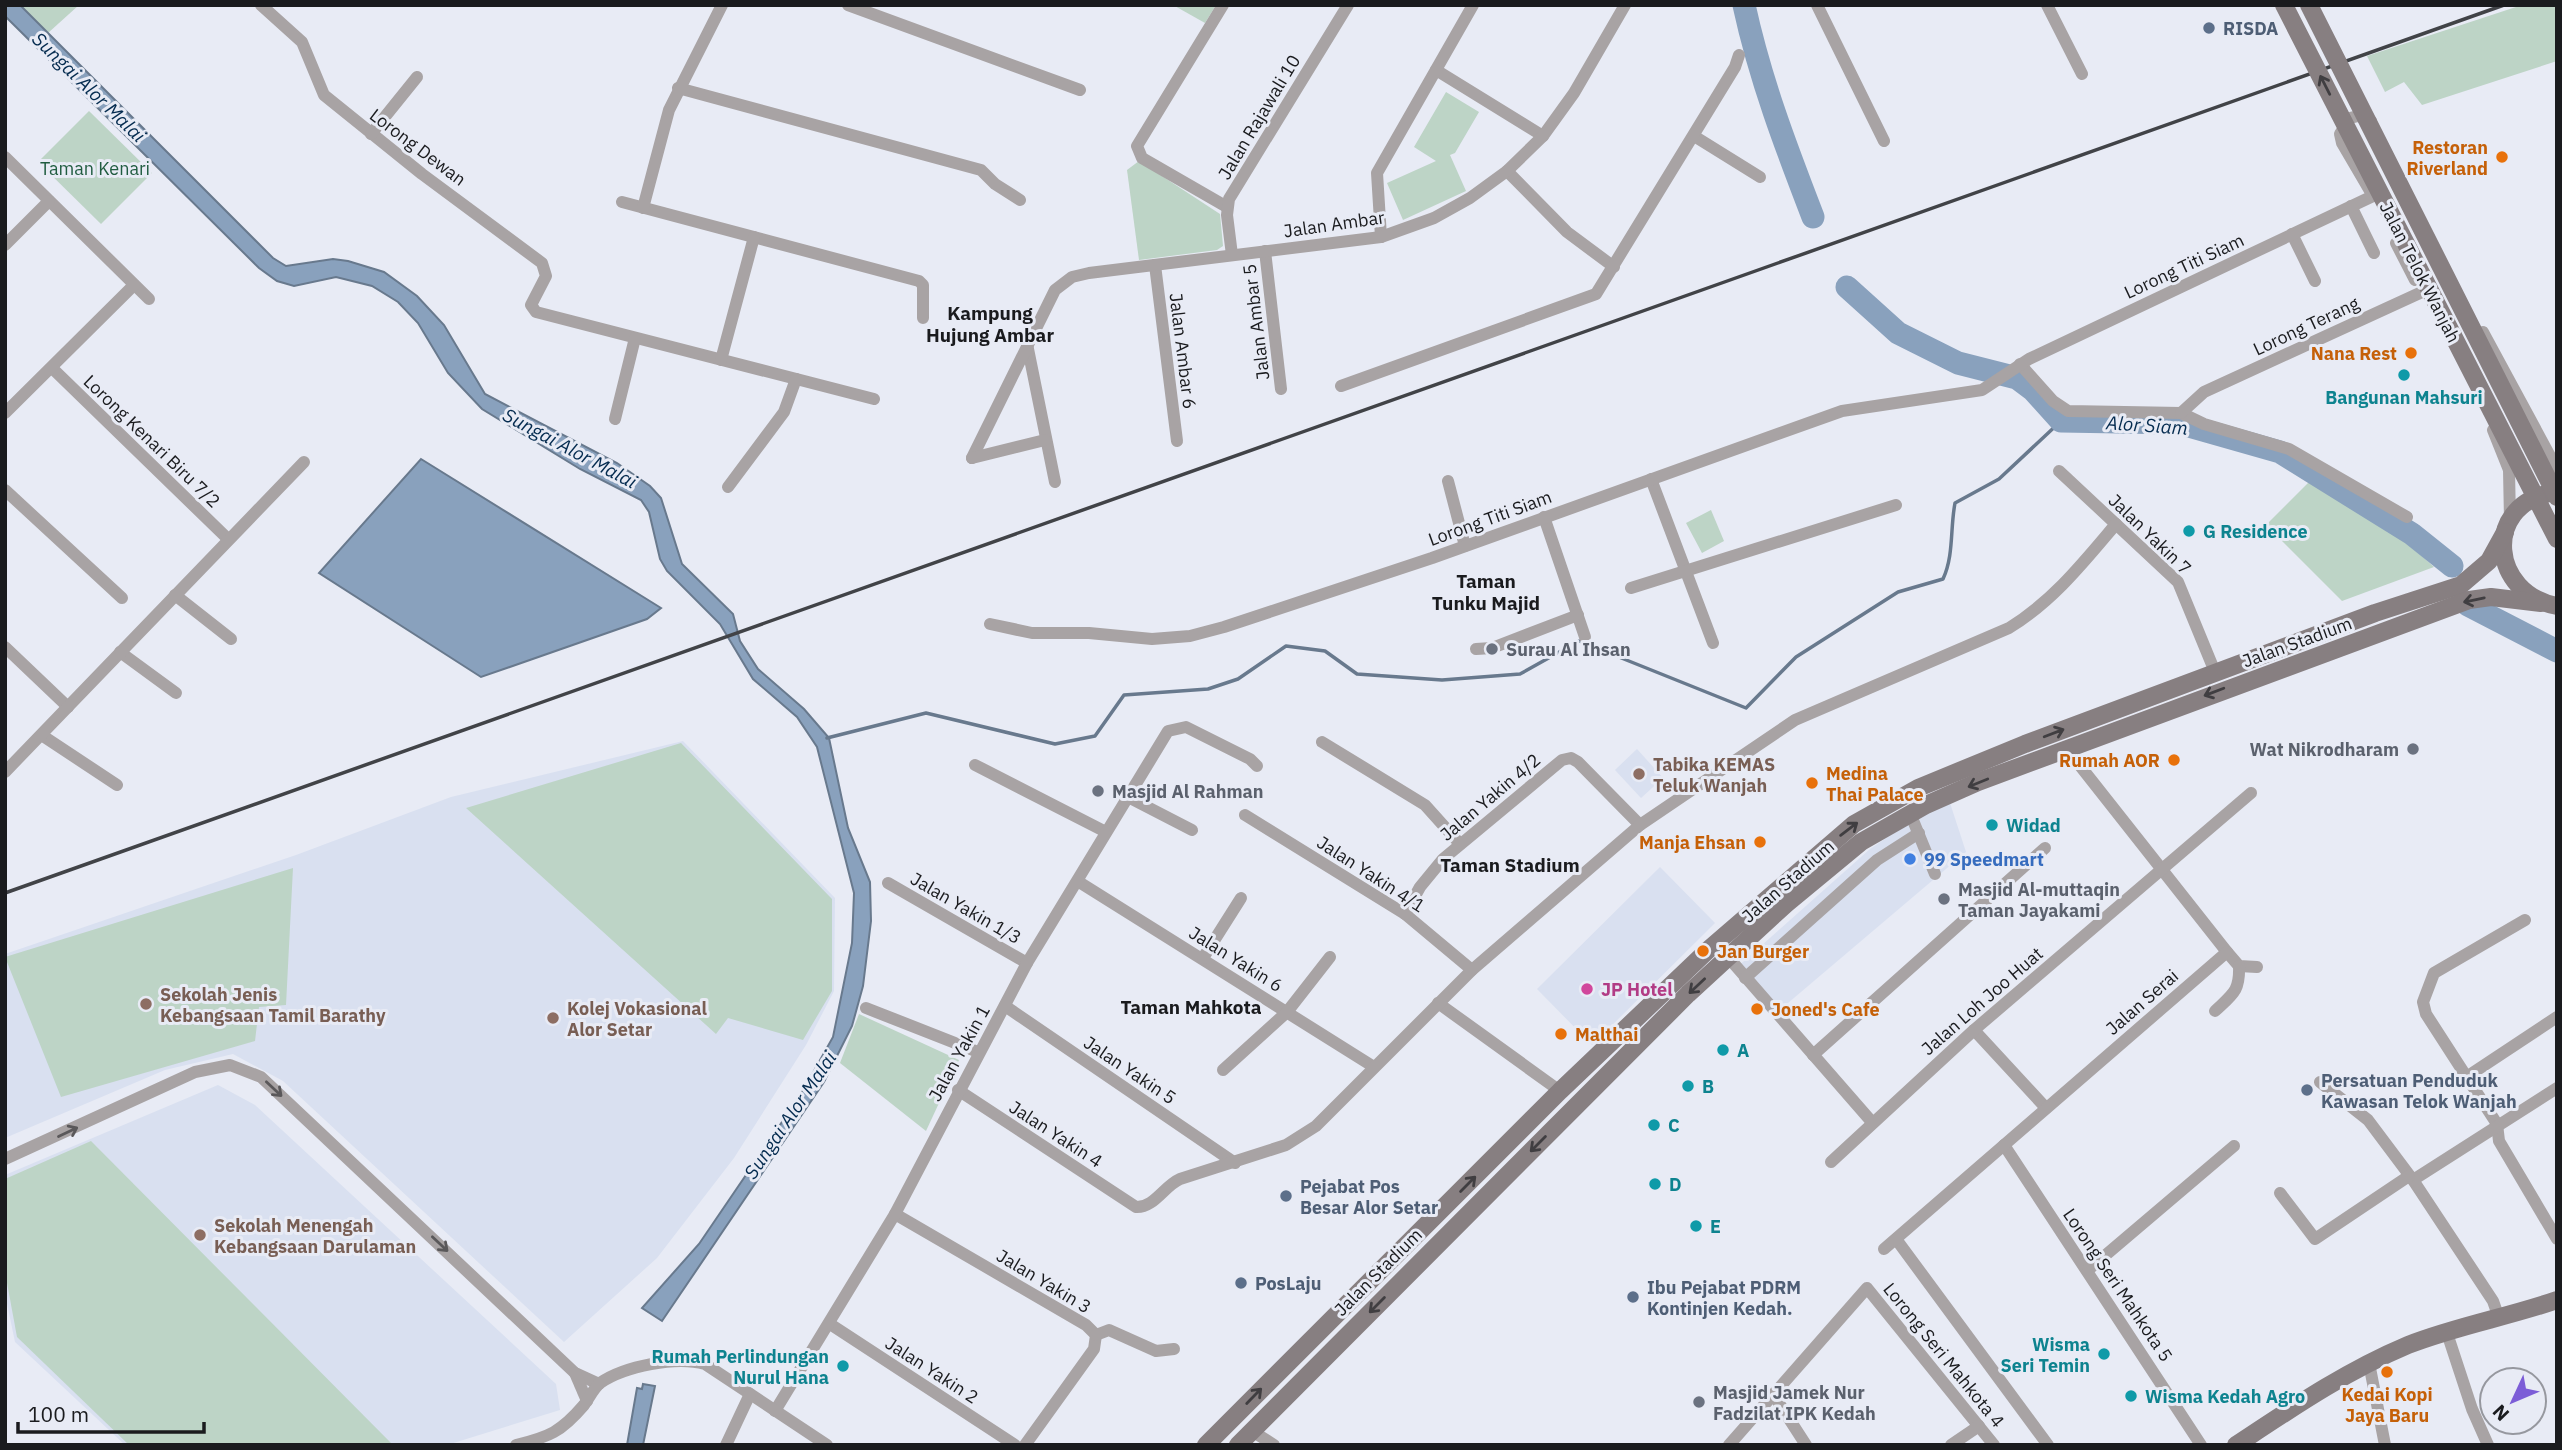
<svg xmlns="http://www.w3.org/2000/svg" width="2562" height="1450" viewBox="0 0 2562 1450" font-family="'IBM Plex Sans',sans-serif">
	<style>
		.built { fill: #d9e0f0 }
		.green { fill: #bdd4c6 }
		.water { fill: #89a1bd; stroke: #68798d; stroke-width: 2 }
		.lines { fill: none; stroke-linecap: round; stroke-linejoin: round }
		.stream { stroke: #68798d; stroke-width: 3.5 }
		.river { stroke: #89a1bd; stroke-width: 23 }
		.street { stroke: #a8a3a4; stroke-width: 12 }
		.secondary { stroke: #877f81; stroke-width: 18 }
		.rail { stroke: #414347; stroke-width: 3.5 }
		.secondary-bridge { stroke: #877f81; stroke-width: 18 }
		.oneway { stroke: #403e41 }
		.oneway2 { stroke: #5a585a }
		.service-dot { fill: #5c6f8a; stroke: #e8ebf5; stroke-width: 2.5 }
		.food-dot { fill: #e8710a; stroke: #e8ebf5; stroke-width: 2.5 }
		.culture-dot { fill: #0f9aa8; stroke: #e8ebf5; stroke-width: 2.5 }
		.worship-dot { fill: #6b7280; stroke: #e8ebf5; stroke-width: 2.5 }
		.education-dot { fill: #8d6e63; stroke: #e8ebf5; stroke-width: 2.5 }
		.shop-dot { fill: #3f7fe0; stroke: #e8ebf5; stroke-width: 2.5 }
		.hotel-dot { fill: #d1479c; stroke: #e8ebf5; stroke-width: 2.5 }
		.labels { text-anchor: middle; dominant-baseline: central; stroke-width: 6; stroke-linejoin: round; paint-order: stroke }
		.service-label { font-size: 18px; font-weight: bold; fill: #4e5e75; stroke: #e8ebf5; text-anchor: start }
		.street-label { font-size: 18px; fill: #1a1b1e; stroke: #e8ebf5 }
		.food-label { font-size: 18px; font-weight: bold; fill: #c56008; stroke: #e8ebf5; text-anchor: end }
		.park-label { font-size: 18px; fill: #205c40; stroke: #e8ebf5 }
		.culture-label { font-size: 18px; font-weight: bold; fill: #0d838f; stroke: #e8ebf5; text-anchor: start }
		.worship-label { font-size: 18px; font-weight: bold; fill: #5b616d; stroke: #e8ebf5; text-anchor: start }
		.education-label { font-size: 18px; font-weight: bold; fill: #785e54; stroke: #e8ebf5; text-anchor: start }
		.shop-label { font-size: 18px; font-weight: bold; fill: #366cbe; stroke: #e8ebf5; text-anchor: start }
		.hotel-label { font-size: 18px; font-weight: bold; fill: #b23c85; stroke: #e8ebf5; text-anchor: start }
		.water-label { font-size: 19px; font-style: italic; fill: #042b4f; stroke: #e8ebf5 }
		.neighbourhood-label { font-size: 19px; font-weight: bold; fill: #1a1b1e; stroke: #e8ebf5 }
	</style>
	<rect width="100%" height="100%" fill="#e8ebf5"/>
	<!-- built -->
	<g class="built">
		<polygon points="683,741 835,898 834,991 806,1045 734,1158 657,1258 564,1342 283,1081 233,1054 165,1070 5,1138 5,954 296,855 451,797"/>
		<polygon points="1637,749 1663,778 1641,798 1615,770"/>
		<polygon points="1950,803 1966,852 1774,1015 1735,969 1870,849 1916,818"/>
		<polygon points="1660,867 1715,923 1592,1045 1537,989"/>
		<polygon points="218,1085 255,1105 556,1384 560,1410 447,1445 125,1445 15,1342 5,1294 5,1175"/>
	</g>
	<!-- green -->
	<g class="green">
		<polygon points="20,5 79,5 48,33"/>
		<polygon points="1173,5 1216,5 1205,23"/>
		<polygon points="2522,5 2557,5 2557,61 2422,105 2404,82 2385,92 2367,56"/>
		<polygon points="1446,92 1479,112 1455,153 1450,155 1466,191 1403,220 1387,183 1436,161 1414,147"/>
		<polygon points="89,111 152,173 101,224 38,162"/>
		<polygon points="1139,161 1220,214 1223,246 1217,250 1139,260 1127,170"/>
		<polygon points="2312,479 2390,527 2434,567 2342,601 2266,525"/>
		<polygon points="1711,510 1724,541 1702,553 1686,523"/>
		<polygon points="681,743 832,899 832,991 803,1040 728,1018 716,1034 466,808"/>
		<polygon points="293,868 286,1005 259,1007 255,1041 61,1097 5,957"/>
		<polygon points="859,1014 959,1060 926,1131 840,1063"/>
		<polygon points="91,1141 393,1445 129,1445 17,1337 5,1272 5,1179"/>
	</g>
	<!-- water -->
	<g class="water">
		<polygon points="5,5 20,5 273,258 286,266 333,259 348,261 384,272 417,296 444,325 485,394 617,463 650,486 661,498 682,564 733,614 740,641 758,669 804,709 829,738 848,828 870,882 871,921 863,986 852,1026 824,1082 662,1321 642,1308 699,1244 801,1094 833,1037 852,943 854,893 817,747 797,717 753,679 720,624 667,571 660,559 649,512 641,500 580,469 482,409 448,373 418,323 398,302 372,286 336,277 294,286 277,281 259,268 5,16"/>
		<polygon points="421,459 661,608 647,619 481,677 319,573"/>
		<polygon points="643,1384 655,1386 643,1445 627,1445 637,1388 642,1389"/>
	</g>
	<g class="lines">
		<!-- stream -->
		<path class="stream" d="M 827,738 L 926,713 L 1055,744 L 1095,736 L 1124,695 L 1208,689 L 1238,679 L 1286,646 L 1325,651 L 1357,674 L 1442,680 L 1520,674 L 1579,641 L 1746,708 L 1796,657 L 1898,592 L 1943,579 C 1954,555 1950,529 1955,503 L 1999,479 L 2061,421"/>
		<!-- river -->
		<g class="river">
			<path d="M 1744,5 C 1760,79 1786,147 1813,217"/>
			<polyline points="1847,287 1898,333 1958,363 2017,378 2033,390 2061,421 2178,423 2280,452 2412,534 2452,566"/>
			<polyline points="2468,605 2557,651"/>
		</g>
		<!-- street -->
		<g class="street">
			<polyline points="261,5 302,42 324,95 422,174 542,263 546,276 531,305 536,312 874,399"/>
			<polyline points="848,5 1080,90"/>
			<polyline points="1223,5 1137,146 1142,158 1227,207"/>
			<polyline points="1817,5 1884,141"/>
			<polyline points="2047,5 2082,74"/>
			<polyline points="1436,70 1543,136"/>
			<polyline points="678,88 981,170 995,184 1020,200"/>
			<polyline points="2371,121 2358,116 2350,118 2340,134 2342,143 2373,196"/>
			<polyline points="371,134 417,77"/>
			<polyline points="1694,136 1760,177"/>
			<polyline points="5,157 149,299"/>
			<polyline points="1507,171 1567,232 1614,267"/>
			<polyline points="622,202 919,281 923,285 923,318"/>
			<polyline points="2351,206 2374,253"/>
			<polyline points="643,208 669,110 722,5"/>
			<polyline points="2292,234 2315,281"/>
			<polyline points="1381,237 1377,173 1473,5"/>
			<polyline points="2396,243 2415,280"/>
			<polyline points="5,245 49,201"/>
			<polyline points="1265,251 1281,389"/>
			<polyline points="1232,255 1227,215 1229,199 1348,5"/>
			<polyline points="1155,265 1177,441"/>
			<polyline points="2483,332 2557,469"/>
			<polyline points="1027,344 1055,482"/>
			<polyline points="721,360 754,237"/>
			<polyline points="2020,364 2053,401 2068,411 2181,413 2204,424 2289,449 2407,517"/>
			<polyline points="52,368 228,539"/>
			<polyline points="1341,386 1596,294 1735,67 1739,55"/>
			<polyline points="5,413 134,285"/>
			<polyline points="2181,413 2204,392 2422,292"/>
			<polyline points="615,419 635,338"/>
			<polyline points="2493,430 2509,470 2510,520"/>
			<polyline points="972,458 1055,290 1072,277 1089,273 1381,237 1434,218 1470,198 1507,171 1543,136 1574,93 1625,5"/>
			<polyline points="972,458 1045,440"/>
			<polyline points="2059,471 2178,582 2215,672"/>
			<polyline points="1651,479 1713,643"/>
			<polyline points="1448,481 1465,546"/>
			<polyline points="728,487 784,412 796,379"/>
			<polyline points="5,490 122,598"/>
			<polyline points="1544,517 1585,637"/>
			<polyline points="1631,588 1896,505"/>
			<polyline points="175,595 231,639"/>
			<polyline points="990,624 1032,633 1089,633 1152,639 1190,636 1224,627 1432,558 1842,411 1982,390 2029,359 2373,196"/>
			<polyline points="5,647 68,707"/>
			<polyline points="1476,649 1492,648 1578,615"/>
			<polyline points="120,652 176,693"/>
			<polyline points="43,736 117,785"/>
			<polyline points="1322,742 1425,805 1460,844"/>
			<polyline points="2066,748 2227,952 2239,966 2257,967"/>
			<polyline points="975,765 1106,832"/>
			<polyline points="5,772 304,462"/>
			<polyline points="1128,797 1192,830"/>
			<polyline points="1910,813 1935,874"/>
			<polyline points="1245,815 1405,914 1472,970"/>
			<polyline points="1079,882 1374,1067"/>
			<polyline points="888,883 1027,963"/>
			<polyline points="1405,914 1420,887 1443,859 1562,760 1571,758 1578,762 1640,825"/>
			<polyline points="2525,920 2434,973 2423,1002 2426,1014 2497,1124 2499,1141 2557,1239"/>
			<polyline points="1728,957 1871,1121"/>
			<polyline points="1203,958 1241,898"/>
			<polyline points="1745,978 1877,860 1919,833"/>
			<polyline points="1438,1003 1560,1091"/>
			<polyline points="1005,1006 1235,1163"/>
			<polyline points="866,1008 978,1052"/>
			<path d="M 2215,1011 C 2233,994 2240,991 2239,966"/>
			<polyline points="1974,1030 2046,1108"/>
			<polyline points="1813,1055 2045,848"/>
			<polyline points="1223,1070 1287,1012 1330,957"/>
			<polyline points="2468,1076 2557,1017"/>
			<polyline points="2320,1082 2368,1120 2413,1180 2493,1301 2499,1318"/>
			<path d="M 958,1090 L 1136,1207 C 1154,1208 1164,1186 1180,1179 L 1286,1145 L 1316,1126 L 1472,970 L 1640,825 L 1795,720 L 2009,628 C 2053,601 2083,563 2116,524"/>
			<polyline points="2004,1145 2201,1445"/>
			<polyline points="5,1159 195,1072 230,1065 261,1077 575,1373 599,1384"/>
			<polyline points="1831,1162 1974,1030 2251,793"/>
			<polyline points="2413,1180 2557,1088"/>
			<polyline points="2280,1193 2315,1239 2409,1176"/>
			<polyline points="895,1214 1086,1325 1096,1335 1094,1349 1025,1445"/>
			<polyline points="1896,1239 2048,1445"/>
			<polyline points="1884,1249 2227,952"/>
			<polyline points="2088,1270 2234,1146"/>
			<polyline points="830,1324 1015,1445"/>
			<polyline points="2447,1333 2472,1409 2488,1445"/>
			<polyline points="1096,1335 1109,1330 1156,1351 1174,1349"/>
			<polyline points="2369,1363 2385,1445"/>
			<polyline points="575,1373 587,1401"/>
			<polyline points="1773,1394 1806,1445"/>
			<polyline points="775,1411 895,1214 1027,963 1168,731 1186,727 1250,759 1257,766"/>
			<polyline points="1252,1431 1274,1445"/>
			<path d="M 516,1445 C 549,1437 561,1432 584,1405 C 589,1398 594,1388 600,1383 C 625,1366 676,1356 705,1364 L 827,1445"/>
			<polyline points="726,1445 750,1394"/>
			<polyline points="1729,1445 1867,1288 1994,1445"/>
			<polyline points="1951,1445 1979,1426"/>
		</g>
		<!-- secondary -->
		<g class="secondary">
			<path d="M 2550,493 C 2482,507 2491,594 2557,606"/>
			<polyline points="1206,1445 1560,1091 1708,950 1854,824 1918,788 2025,744 2375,613 2461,585 2489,561 2505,532"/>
			<polyline points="1238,1445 1688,994 1786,904 1861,842 1926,805 1978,782 2469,600 2491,597 2541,603"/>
			<path d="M 2236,1445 C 2292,1408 2346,1371 2408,1345 C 2456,1326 2508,1317 2557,1300"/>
		</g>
		<!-- rail -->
		<polyline class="rail" points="5,893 2504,5"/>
		<!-- secondary-bridge -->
		<g class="secondary-bridge">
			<polyline points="2284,5 2557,539"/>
			<polyline points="2309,5 2557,497"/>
		</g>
	</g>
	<!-- one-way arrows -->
	<defs><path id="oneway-shaft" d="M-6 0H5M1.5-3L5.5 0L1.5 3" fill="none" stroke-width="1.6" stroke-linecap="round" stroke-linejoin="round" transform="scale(1.75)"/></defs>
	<g class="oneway">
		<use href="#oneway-shaft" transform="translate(2325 85) rotate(-117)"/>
		<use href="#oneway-shaft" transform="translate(2474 600) rotate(168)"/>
		<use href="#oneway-shaft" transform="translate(2214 692) rotate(159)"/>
		<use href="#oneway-shaft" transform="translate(2054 733) rotate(-21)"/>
		<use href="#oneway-shaft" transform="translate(1978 783) rotate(158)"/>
		<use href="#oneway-shaft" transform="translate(1849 829) rotate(-37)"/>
		<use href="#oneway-shaft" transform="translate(1697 986) rotate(137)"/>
		<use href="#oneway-shaft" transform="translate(1538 1144) rotate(135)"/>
		<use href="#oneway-shaft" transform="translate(1468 1184) rotate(-45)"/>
		<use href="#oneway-shaft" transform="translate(1377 1305) rotate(135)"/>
		<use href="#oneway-shaft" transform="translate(1254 1396) rotate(-46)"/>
	</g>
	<g class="oneway2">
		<use href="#oneway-shaft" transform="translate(274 1089) rotate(43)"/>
		<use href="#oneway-shaft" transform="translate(68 1132) rotate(-25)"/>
		<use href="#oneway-shaft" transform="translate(440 1244) rotate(43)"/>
	</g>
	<!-- markers -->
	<g class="service-dot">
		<circle cx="2209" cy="28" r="7"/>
		<circle cx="2307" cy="1090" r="7"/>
		<circle cx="1286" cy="1196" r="7"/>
		<circle cx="1241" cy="1283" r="7"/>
		<circle cx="1633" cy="1297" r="7"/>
	</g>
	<g class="food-dot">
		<circle cx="2502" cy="157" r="7"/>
		<circle cx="2411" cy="353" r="7"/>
		<circle cx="2174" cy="760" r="7"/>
		<circle cx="1812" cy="783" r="7"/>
		<circle cx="1760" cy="842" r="7"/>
		<circle cx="1703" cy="951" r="7"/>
		<circle cx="1757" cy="1009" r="7"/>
		<circle cx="1561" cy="1034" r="7"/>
		<circle cx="2387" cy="1372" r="7"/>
	</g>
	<g class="culture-dot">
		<circle cx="2404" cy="375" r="7"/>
		<circle cx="2189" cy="531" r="7"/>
		<circle cx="1992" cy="825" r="7"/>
		<circle cx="1723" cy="1050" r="7"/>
		<circle cx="1688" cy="1086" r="7"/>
		<circle cx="1654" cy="1125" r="7"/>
		<circle cx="1655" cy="1184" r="7"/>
		<circle cx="1696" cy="1226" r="7"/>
		<circle cx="2104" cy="1354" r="7"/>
		<circle cx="843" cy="1366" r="7"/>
		<circle cx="2131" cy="1396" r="7"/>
	</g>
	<g class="worship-dot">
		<circle cx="1492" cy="649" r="7"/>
		<circle cx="2413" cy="749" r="7"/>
		<circle cx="1098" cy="791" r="7"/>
		<circle cx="1944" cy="899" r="7"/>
		<circle cx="1699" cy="1402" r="7"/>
	</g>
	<g class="education-dot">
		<circle cx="1639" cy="774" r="7"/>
		<circle cx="146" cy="1004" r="7"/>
		<circle cx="553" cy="1018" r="7"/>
		<circle cx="200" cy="1235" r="7"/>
	</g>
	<circle class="shop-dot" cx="1910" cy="859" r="7"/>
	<circle class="hotel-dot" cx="1587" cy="989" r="7"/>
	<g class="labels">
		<!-- service labels -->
		<g class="service-label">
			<text x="2223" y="28">RISDA</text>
			<text x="2321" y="1080">Persatuan Penduduk<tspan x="2321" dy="21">Kawasan Telok Wanjah</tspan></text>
			<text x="1300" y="1186">Pejabat Pos<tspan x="1300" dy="21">Besar Alor Setar</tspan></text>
			<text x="1255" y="1283">PosLaju</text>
			<text x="1647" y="1287">Ibu Pejabat PDRM<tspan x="1647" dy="21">Kontinjen Kedah.</tspan></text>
		</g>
		<!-- street labels -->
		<g class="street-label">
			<text transform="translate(1259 117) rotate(-59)">Jalan Rajawali 10</text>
			<text transform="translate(418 147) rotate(37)">Lorong Dewan</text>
			<text transform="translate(1334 224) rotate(-8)">Jalan Ambar</text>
			<text transform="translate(2184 266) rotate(-25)">Lorong Titi Siam</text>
			<text transform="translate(2420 272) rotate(63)">Jalan Telok Wanjah</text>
			<text transform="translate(1256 322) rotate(-97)">Jalan Ambar 5</text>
			<text transform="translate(2306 326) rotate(-25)">Lorong Terang</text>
			<text transform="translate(1183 351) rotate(83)">Jalan Ambar 6</text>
			<text transform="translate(152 441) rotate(44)">Lorong Kenari Biru 7/2</text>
			<text transform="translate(1490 518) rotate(-20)">Lorong Titi Siam</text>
			<text transform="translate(2150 534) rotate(44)">Jalan Yakin 7</text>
			<text transform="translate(2297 642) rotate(-20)">Jalan Stadium</text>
			<text transform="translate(1490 797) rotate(-40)">Jalan Yakin 4/2</text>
			<text transform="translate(1371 874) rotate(33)">Jalan Yakin 4/1</text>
			<text transform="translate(1788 881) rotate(-41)">Jalan Stadium</text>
			<text transform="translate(966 908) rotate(30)">Jalan Yakin 1/3</text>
			<text transform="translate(1236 959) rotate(32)">Jalan Yakin 6</text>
			<text transform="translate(1982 1001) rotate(-41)">Jalan Loh Joo Huat</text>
			<text transform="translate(2142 1002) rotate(-41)">Jalan Serai</text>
			<text transform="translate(959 1053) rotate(-61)">Jalan Yakin 1</text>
			<text transform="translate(1130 1070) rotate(34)">Jalan Yakin 5</text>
			<text transform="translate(1056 1134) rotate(33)">Jalan Yakin 4</text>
			<text transform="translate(1378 1272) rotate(-45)">Jalan Stadium</text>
			<text transform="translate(1044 1281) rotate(31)">Jalan Yakin 3</text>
			<text transform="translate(2118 1285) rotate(56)">Lorong Seri Mahkota 5</text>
			<text transform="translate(1944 1355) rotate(51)">Lorong Seri Mahkota 4</text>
			<text transform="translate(932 1370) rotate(33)">Jalan Yakin 2</text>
		</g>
		<!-- food labels -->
		<g class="food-label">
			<text x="2488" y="147">Restoran<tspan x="2488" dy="21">Riverland</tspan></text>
			<text x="2397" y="353">Nana Rest</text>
			<text x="2160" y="760">Rumah AOR</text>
			<text x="1826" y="773" text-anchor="start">Medina<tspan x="1826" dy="21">Thai Palace</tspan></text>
			<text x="1746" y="842">Manja Ehsan</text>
			<text x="1717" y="951" text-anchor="start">Jan Burger</text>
			<text x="1771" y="1009" text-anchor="start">Joned's Cafe</text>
			<text x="1575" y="1034" text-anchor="start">Malthai</text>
			<text x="2387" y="1394" text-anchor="middle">Kedai Kopi<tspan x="2387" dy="21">Jaya Baru</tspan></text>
		</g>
		<!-- park labels -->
		<g class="park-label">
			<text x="95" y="168">Taman Kenari</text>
		</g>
		<!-- culture labels -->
		<g class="culture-label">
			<text x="2404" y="397" text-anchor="middle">Bangunan Mahsuri</text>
			<text x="2203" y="531">G Residence</text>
			<text x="2006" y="825">Widad</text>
			<text x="1737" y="1050">A</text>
			<text x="1702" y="1086">B</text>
			<text x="1668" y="1125">C</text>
			<text x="1669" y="1184">D</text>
			<text x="1710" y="1226">E</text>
			<text x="2090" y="1344" text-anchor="end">Wisma<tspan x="2090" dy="21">Seri Temin</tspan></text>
			<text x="829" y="1356" text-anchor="end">Rumah Perlindungan<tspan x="829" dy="21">Nurul Hana</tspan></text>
			<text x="2145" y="1396">Wisma Kedah Agro</text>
		</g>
		<!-- worship labels -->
		<g class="worship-label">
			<text x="1506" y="649">Surau Al Ihsan</text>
			<text x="2399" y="749" text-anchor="end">Wat Nikrodharam</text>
			<text x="1112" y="791">Masjid Al Rahman</text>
			<text x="1958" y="889">Masjid Al-muttaqin<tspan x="1958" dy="21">Taman Jayakami</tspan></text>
			<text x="1713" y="1392">Masjid Jamek Nur<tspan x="1713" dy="21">Fadzilat IPK Kedah</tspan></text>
		</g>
		<!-- education labels -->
		<g class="education-label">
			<text x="1653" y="764">Tabika KEMAS<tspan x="1653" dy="21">Teluk Wanjah</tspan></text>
			<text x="160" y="994">Sekolah Jenis<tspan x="160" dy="21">Kebangsaan Tamil Barathy</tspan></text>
			<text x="567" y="1008">Kolej Vokasional<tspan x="567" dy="21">Alor Setar</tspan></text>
			<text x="214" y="1225">Sekolah Menengah<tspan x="214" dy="21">Kebangsaan Darulaman</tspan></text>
		</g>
		<!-- shop labels -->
		<g class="shop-label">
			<text x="1924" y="859">99 Speedmart</text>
		</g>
		<!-- hotel labels -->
		<g class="hotel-label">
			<text x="1601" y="989">JP Hotel</text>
		</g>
		<!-- water labels -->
		<g class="water-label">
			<text transform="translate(89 87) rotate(44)">Sungai Alor Malai</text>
			<text transform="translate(2147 425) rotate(4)">Alor Siam</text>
			<text transform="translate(570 448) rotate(28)">Sungai Alor Malai</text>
			<text transform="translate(790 1115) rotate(-56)">Sungai Alor Malai</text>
		</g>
		<!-- neighbourhood labels -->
		<g class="neighbourhood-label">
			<text x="990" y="313">Kampung<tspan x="990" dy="22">Hujung Ambar</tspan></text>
			<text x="1486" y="581">Taman<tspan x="1486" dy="22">Tunku Majid</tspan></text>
			<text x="1510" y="865">Taman Stadium</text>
			<text x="1191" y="1007">Taman Mahkota</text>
		</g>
	</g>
	<!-- border -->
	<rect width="2562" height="1450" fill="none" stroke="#1a1b1e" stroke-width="14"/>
	<!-- north arrow -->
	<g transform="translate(2513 1401) rotate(226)"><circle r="33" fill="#e8ebf5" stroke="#96989f" stroke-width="2"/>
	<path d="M0-5L12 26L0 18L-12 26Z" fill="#7c5dd7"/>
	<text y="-10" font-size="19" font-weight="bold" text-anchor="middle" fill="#1a1b1e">N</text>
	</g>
	<!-- scale -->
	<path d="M18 1422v10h186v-10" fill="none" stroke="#1a1b1e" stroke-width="3.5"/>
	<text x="28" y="1422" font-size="21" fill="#1a1b1e" stroke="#e8ebf5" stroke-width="5" paint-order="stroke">100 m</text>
</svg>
